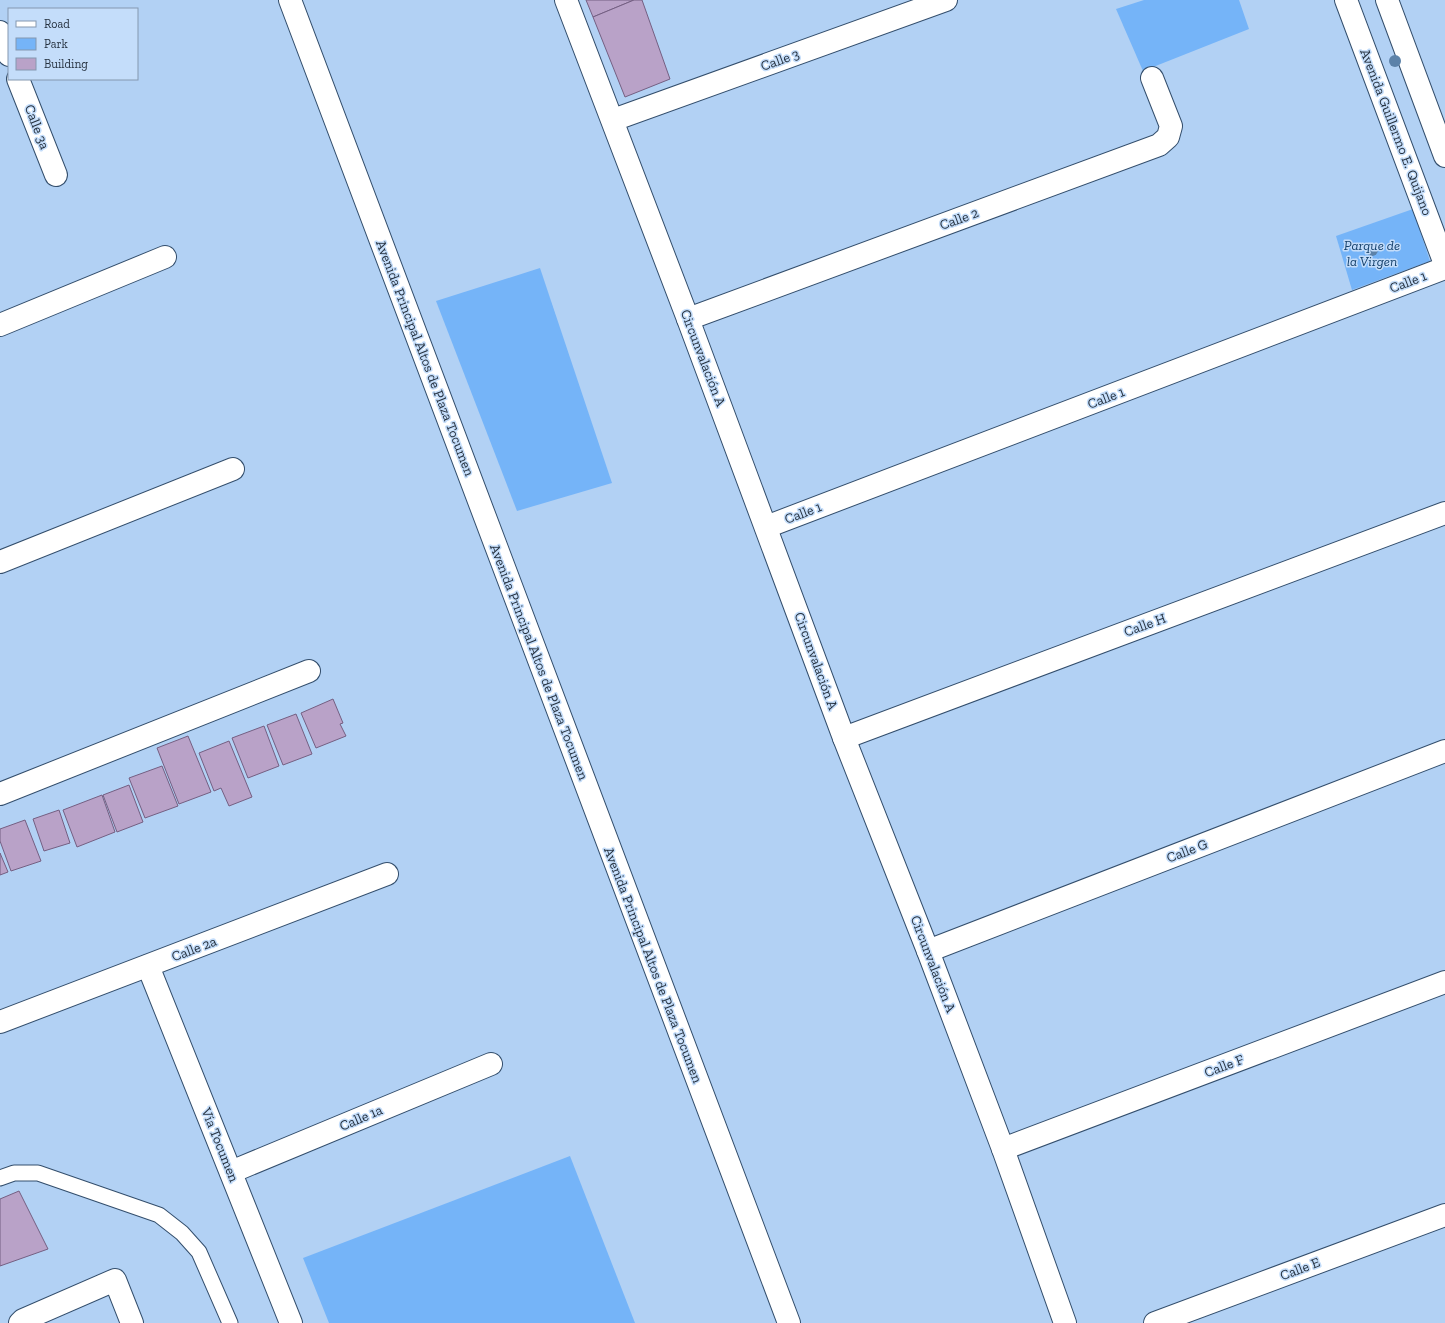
<svg xmlns="http://www.w3.org/2000/svg" width="1445" height="1323" viewBox="0 0 1445 1323" font-family="'Zilla Slab',serif">
	<style>
		.green { fill: #75b4f8 }
		.building { fill: #b9a2c8; stroke: #745f82 }
		.lines { fill: none; stroke-linecap: round; stroke-linejoin: round }
		.lane-casing { stroke: #334e6c; stroke-width: 17 }
		.street-casing { stroke: #334e6c; stroke-width: 24 }
		.secondary-casing { stroke: #334e6c; stroke-width: 24 }
		.lane { stroke: #fff; stroke-width: 15 }
		.street { stroke: #fff; stroke-width: 22 }
		.secondary { stroke: #fff; stroke-width: 22 }
		.tree { fill: #5c82a9 }
		.labels { text-anchor: middle; dominant-baseline: central; stroke-width: 3; stroke-linejoin: round; paint-order: stroke }
		.street-label { font-size: 14px; fill: #25313f; stroke: #c4ddfa }
		.park-label { font-size: 14px; font-style: italic; fill: #15416c; stroke: #c4ddfa }
	</style>
	<rect width="100%" height="100%" fill="#b2d1f4"/>
	<!-- green -->
	<g class="green">
		<polygon points="1144,0 1239,0 1249,29 1143,71 1116,9"/>
		<polygon points="1413,209 1430,261 1352,290 1336,236"/>
		<polygon points="540,268 612,483 517,511 436,301"/>
		<polygon points="570,1156 635,1323 329,1323 303,1258"/>
	</g>
	<!-- building -->
	<g class="building">
		<polygon points="586,0 634,0 593,17"/>
		<polygon points="634,0 642,0 670,79 625,97 593,17"/>
		<polygon points="333,699 343,723 340,724 346,736 316,748 301,713"/>
		<polygon points="296,714 312,754 283,765 267,725"/>
		<polygon points="264,726 279,766 248,778 232,738"/>
		<polygon points="188,736 211,792 179,804 157,748"/>
		<polygon points="229,741 252,797 229,806 221,788 214,791 199,753"/>
		<polygon points="162,766 178,806 145,818 129,778"/>
		<polygon points="129,785 143,822 117,832 103,795"/>
		<polygon points="102,795 115,832 77,847 63,810"/>
		<polygon points="59,810 70,843 44,851 33,819"/>
		<polygon points="25,820 41,861 11,871 0,841 0,829"/>
		<polygon points="0,853 8,872 0,875"/>
		<polygon points="19,1191 48,1249 0,1266 0,1199"/>
	</g>
	<g class="lines">
		<!-- lane casing -->
		<g class="lane-casing">
			<polyline id="lane" points="0,1178 14,1173 38,1173 159,1215 182,1233 199,1252 230,1323"/>
		</g>
		<!-- street casing -->
		<g class="street-casing">
			<g id="street">
				<polyline points="290,0 789,1323"/>
				<polyline points="566,0 688,319 844,738 928,951 1003,1149 1065,1323"/>
				<polyline points="0,32 9,55"/>
				<polyline points="18,79 56,175"/>
				<polyline points="613,120 946,0"/>
				<polyline points="688,319 1159,145 1168,137 1171,126 1152,78"/>
				<polyline points="0,325 165,257"/>
				<polyline points="766,527 1445,268"/>
				<polyline points="0,562 233,469"/>
				<polyline points="844,738 1445,513"/>
				<polyline points="0,794 309,671"/>
				<polyline points="928,951 1445,751"/>
				<polyline points="148,966 291,1323"/>
				<polyline points="0,1022 387,874"/>
				<polyline points="1003,1149 1445,982"/>
				<polyline points="231,1172 491,1064"/>
				<polyline points="20,1323 23,1320 115,1280 132,1323"/>
				<polyline points="1155,1323 1445,1215"/>
			</g>
		</g>
		<!-- secondary casing -->
		<g class="secondary-casing">
			<g id="secondary">
				<polyline points="1346,0 1445,264"/>
				<polyline points="1387,0 1445,156"/>
			</g>
		</g>
		<!-- lane -->
		<use href="#lane" class="lane"/>
		<!-- street -->
		<use href="#street" class="street"/>
		<!-- secondary -->
		<use href="#secondary" class="secondary"/>
	</g>
	<!-- trees -->
	<g class="tree">
		<circle cx="1395" cy="61" r="6"/>
		<circle cx="1372" cy="250" r="6"/>
	</g>
	<g class="labels">
		<!-- street labels -->
		<g class="street-label">
			<text transform="translate(780 60) rotate(-20)">Calle 3</text>
			<text transform="translate(37 127) rotate(69)">Calle 3a</text>
			<text transform="translate(1396 132) rotate(69)">Avenida Guillermo E. Quijano</text>
			<text transform="translate(959 219) rotate(-20)">Calle 2</text>
			<text transform="translate(1408 282) rotate(-21)">Calle 1</text>
			<text transform="translate(425 358) rotate(69)">Avenida Principal Altos de Plaza Tocumen</text>
			<text transform="translate(703 358) rotate(69)">Circunvalación A</text>
			<text transform="translate(1106 398) rotate(-21)">Calle 1</text>
			<text transform="translate(803 513) rotate(-21)">Calle 1</text>
			<text transform="translate(1145 625) rotate(-20)">Calle H</text>
			<text transform="translate(816 661) rotate(70)">Circunvalación A</text>
			<text transform="translate(539 662) rotate(69)">Avenida Principal Altos de Plaza Tocumen</text>
			<text transform="translate(1187 851) rotate(-21)">Calle G</text>
			<text transform="translate(194 949) rotate(-21)">Calle 2a</text>
			<text transform="translate(933 964) rotate(69)">Circunvalación A</text>
			<text transform="translate(653 965) rotate(69)">Avenida Principal Altos de Plaza Tocumen</text>
			<text transform="translate(1224 1066) rotate(-21)">Calle F</text>
			<text transform="translate(361 1118) rotate(-23)">Calle 1a</text>
			<text transform="translate(220 1145) rotate(68)">Vía Tocumen</text>
			<text transform="translate(1300 1269) rotate(-21)">Calle E</text>
		</g>
		<!-- park labels -->
		<g class="park-label">
			<text x="1372" y="245">Parque de<tspan x="1372" dy="16">la Virgen</tspan></text>
		</g>
	</g>
	<!-- legend -->
	<rect x="8" y="8" width="130" height="72" fill="#c4ddfa" stroke="#8498af"/>
	<rect x="16" y="21" width="20" height="6" fill="#ffffff" stroke="#8498af"/>
	<text x="44" y="28" font-size="12" fill="#25313f">Road</text>
	<rect x="16" y="38" width="20" height="12" fill="#75b4f8" stroke="#8498af"/>
	<text x="44" y="48" font-size="12" fill="#25313f">Park</text>
	<rect x="16" y="58" width="20" height="12" fill="#b9a2c8" stroke="#8498af"/>
	<text x="44" y="68" font-size="12" fill="#25313f">Building</text>
</svg>
